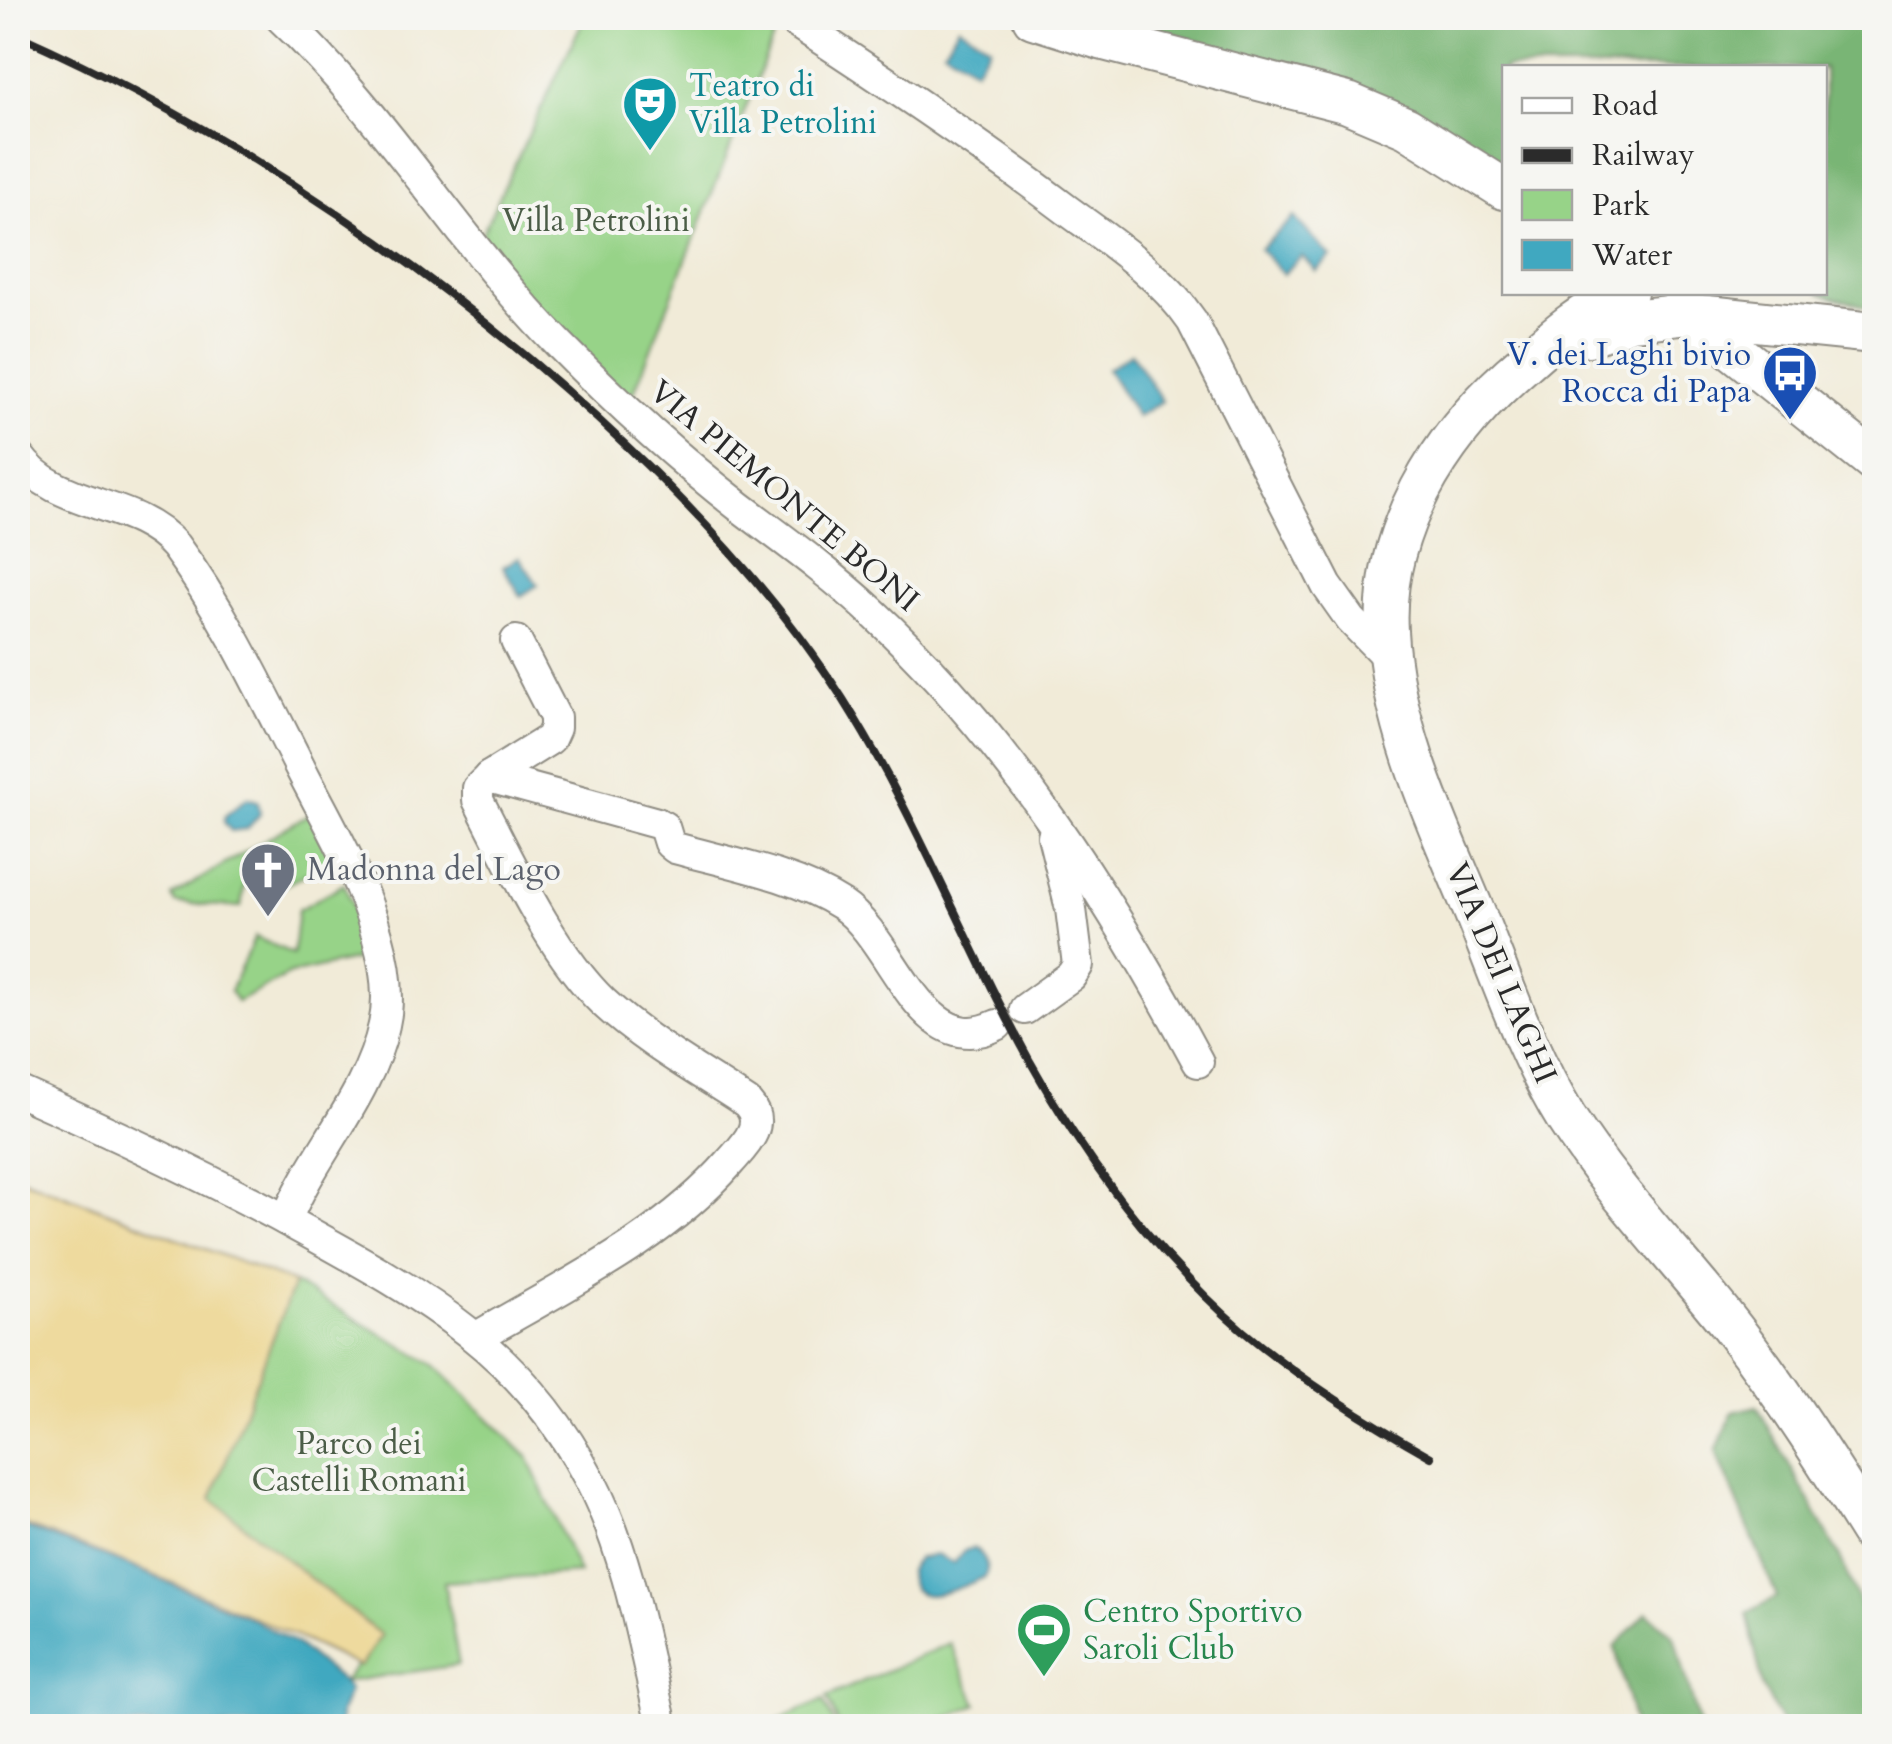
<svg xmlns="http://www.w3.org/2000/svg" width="1892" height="1744" viewBox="0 0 1892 1744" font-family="Cardo,serif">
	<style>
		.green { fill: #97d388; stroke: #617f5a; stroke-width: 2.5 }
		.forest { fill: #79b574; stroke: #527050; stroke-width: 2.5 }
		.sand { fill: #eeda9e; stroke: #8c8264; stroke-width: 2.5 }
		.water { fill: #40a8c0; stroke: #366a76; stroke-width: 2.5 }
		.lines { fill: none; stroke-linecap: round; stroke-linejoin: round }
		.minor-casing { stroke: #8e8b82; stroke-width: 34 }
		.major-casing { stroke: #8e8b82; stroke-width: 44 }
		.minor { stroke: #fff; stroke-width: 30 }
		.major { stroke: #fff; stroke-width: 40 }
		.rail { stroke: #2b2b2b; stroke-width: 8 }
		.labels { text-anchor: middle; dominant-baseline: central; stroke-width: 8; stroke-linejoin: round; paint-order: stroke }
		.culture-label { font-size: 32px; fill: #0d838f; stroke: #f6f6f2; text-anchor: start }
		.park-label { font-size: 32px; fill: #4b5d47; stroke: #f6f6f2 }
		.transit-label { font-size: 32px; fill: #164399; stroke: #f6f6f2; text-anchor: end }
		.street-label { font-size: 32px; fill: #2b2b2b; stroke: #f6f6f2 }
		.worship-label { font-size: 32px; fill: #5b616d; stroke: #f6f6f2; text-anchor: start }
		.leisure-label { font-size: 32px; fill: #27864d; stroke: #f6f6f2; text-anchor: start }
	</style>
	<rect width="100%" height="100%" fill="#f6f6f2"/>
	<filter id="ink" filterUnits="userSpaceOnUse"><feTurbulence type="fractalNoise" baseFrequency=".01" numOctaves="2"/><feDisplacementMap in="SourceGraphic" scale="20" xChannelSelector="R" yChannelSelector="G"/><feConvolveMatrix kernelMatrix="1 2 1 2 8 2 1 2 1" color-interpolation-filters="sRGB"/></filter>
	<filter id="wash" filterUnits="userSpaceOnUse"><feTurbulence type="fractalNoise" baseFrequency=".0048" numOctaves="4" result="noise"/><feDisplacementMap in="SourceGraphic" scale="40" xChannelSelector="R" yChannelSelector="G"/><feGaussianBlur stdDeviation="2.25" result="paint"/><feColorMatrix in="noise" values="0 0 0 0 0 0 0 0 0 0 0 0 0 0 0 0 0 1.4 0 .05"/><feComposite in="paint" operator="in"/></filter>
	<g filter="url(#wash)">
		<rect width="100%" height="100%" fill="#f1ebd8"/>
		<!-- green -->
		<g class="green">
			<polygon points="584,18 781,18 627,410 475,248"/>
			<polygon points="310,813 333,860 283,886 246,872 241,907 175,903 172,896"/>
			<polygon points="344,884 363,931 363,958 290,974 237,1002 230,991 255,937 293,954 298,910"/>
			<polygon points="294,1283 434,1365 528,1457 579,1573 444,1582 459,1665 343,1682 381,1636 211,1499"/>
			<polygon points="950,1643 977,1704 926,1726 839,1726 827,1697"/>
			<polygon points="823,1700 835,1726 763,1726"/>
		</g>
		<!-- forest -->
		<g class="forest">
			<polygon points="1118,18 1874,18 1874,309 1819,293 1824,292 1824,68 1504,68 1504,170 1458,135 1394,102"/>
			<polygon points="1757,1406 1839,1555 1874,1638 1874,1726 1783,1726 1763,1687 1747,1613 1777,1597 1716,1451 1733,1412"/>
			<polygon points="1647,1612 1674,1636 1700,1726 1634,1726 1615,1647"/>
		</g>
		<!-- sand -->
		<path class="sand" d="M 18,1177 L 294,1283 L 211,1499 L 381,1635 L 360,1667 C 248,1612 135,1565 18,1523 Z"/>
		<!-- water -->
		<g class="water">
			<polygon points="959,26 990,46 975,69 944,49"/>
			<polygon points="1294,217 1331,257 1316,271 1302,256 1283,274 1260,249"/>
			<polygon points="1131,353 1162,401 1137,417 1107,369"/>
			<polygon points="519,557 538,585 521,596 503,567"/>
			<polygon points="247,798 258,801 260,814 247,829 231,831 224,822 225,816"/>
			<polygon points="18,1525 127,1565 249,1617 296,1644 343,1682 349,1691 340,1713 340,1726 18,1726"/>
			<path d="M 972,1548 C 984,1552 990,1566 985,1577 C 963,1586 908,1616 909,1570 L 918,1558 L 936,1555 L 954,1563 L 964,1551 Z"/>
		</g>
	</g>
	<g filter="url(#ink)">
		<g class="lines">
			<!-- minor casing -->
			<g class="minor-casing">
				<g id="minor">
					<path d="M 281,18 C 386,116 459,243 560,345 C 616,402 677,458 740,507 C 785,541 829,572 871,611 C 1008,738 1110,898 1198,1062"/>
					<path d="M 789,18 C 883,79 977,142 1067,210 C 1112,243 1160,274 1192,321 L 1327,586 L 1351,620 L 1390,660"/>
					<path d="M 18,455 C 55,509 133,498 175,546 C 227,616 265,699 305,777 C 331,827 362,880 377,935 C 385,963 391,995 384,1025 C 369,1096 313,1154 286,1220"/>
					<polyline points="489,777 550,739 555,728 555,717 516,641"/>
					<polyline points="1025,1009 1071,976 1078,965 1071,909 1053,836"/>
					<path d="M 18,1091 C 115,1134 211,1179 304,1230 C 426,1297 523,1351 590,1480 C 629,1556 643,1644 662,1726"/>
					<path d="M 477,1337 C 565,1285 662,1240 730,1162 C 745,1145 767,1125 747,1103 C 699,1071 646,1042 603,1002 C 552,953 511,864 478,800 L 478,788 L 489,777 L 657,823 L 664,827 L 669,843 L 675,848 C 729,863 794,874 842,905 C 895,940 920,1062 997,1025"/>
				</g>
			</g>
			<!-- major casing -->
			<g class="major-casing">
				<g id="major">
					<polyline points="1033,18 1100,39 1348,103 1407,128 1504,189"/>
					<path d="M 1627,292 C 1581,310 1547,343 1511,375 C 1440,439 1381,532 1387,631 C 1392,728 1437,823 1474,911 C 1502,980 1527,1055 1566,1118 C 1615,1195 1679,1259 1735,1331 C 1786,1397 1830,1467 1874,1537"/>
					<polyline points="1687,313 1874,462"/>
					<polyline points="1588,336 1631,320 1688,314 1874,333"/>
				</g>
			</g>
			<!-- minor -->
			<use href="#minor" class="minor"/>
			<!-- major -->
			<use href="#major" class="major"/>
			<!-- rail -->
			<path class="rail" d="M 18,35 C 242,135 451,279 630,449 C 709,524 784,606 843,699 C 908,802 953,913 1008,1020 C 1067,1135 1145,1246 1243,1331 C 1301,1380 1365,1420 1431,1457"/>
		</g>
	</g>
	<!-- icons -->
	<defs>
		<g id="theatre-pin" transform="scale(2.875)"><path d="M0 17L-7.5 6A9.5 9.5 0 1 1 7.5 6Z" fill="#0f9aa8" stroke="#f6f6f2"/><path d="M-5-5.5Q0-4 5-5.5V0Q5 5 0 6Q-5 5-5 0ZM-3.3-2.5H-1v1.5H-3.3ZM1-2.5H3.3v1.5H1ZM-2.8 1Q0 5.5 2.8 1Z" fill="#fff"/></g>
		<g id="bus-pin" transform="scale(2.875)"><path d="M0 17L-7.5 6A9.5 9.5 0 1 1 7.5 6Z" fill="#1a4fb4" stroke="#f6f6f2"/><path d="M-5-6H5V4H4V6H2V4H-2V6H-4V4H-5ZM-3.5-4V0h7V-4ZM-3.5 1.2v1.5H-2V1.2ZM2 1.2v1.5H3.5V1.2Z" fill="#fff"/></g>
		<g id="church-pin" transform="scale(2.875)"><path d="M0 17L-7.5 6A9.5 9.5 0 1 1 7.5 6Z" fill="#6b7280" stroke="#f6f6f2"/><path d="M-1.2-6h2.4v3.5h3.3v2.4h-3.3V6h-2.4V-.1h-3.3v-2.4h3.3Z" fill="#fff"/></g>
		<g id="stadium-pin" transform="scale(2.875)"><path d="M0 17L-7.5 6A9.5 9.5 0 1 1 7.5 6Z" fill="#2e9e5b" stroke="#f6f6f2"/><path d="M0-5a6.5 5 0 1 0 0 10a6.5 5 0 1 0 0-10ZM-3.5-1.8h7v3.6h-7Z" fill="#fff"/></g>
	</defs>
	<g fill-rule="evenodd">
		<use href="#theatre-pin" x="650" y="104"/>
		<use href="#bus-pin" x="1790" y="373"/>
		<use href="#church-pin" x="268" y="870"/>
		<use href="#stadium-pin" x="1044" y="1630"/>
	</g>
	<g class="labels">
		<!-- culture labels -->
		<g class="culture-label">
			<text x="689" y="86">Teatro di<tspan x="689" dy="37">Villa Petrolini</tspan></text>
		</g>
		<!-- park labels -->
		<g class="park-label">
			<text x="596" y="221">Villa Petrolini</text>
			<text x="359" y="1444">Parco dei<tspan x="359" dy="37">Castelli Romani</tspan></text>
		</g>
		<!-- transit labels -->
		<g class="transit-label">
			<text x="1751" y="355">V. dei Laghi bivio<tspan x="1751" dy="37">Rocca di Papa</tspan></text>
		</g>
		<!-- street labels -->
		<g class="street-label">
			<text transform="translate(784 496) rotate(40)">VIA PIEMONTE BONI</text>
			<text transform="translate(1501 973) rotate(67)">VIA DEI LAGHI</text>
		</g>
		<!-- worship labels -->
		<g class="worship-label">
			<text x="307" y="870">Madonna del Lago</text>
		</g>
		<!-- leisure labels -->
		<g class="leisure-label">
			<text x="1083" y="1612">Centro Sportivo<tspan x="1083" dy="37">Saroli Club</tspan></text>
		</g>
	</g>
	<!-- margin -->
	<rect width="1892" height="1744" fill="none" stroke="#f6f6f2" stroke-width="60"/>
	<!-- legend -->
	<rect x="1502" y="65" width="325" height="230" fill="#f6f6f2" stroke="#a5a5a2" stroke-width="2.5"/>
	<rect x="1522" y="98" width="50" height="15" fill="#ffffff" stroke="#a5a5a2" stroke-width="2.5"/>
	<text x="1592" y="115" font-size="30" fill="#2b2b2b">Road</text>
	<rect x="1522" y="148" width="50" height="15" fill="#2b2b2b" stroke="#a5a5a2" stroke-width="2.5"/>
	<text x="1592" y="165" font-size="30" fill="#2b2b2b">Railway</text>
	<rect x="1522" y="190" width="50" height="30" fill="#97d388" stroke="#a5a5a2" stroke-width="2.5"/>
	<text x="1592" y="215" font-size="30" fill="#2b2b2b">Park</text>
	<rect x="1522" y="240" width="50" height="30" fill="#40a8c0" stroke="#a5a5a2" stroke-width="2.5"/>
	<text x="1592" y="265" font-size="30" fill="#2b2b2b">Water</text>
</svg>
